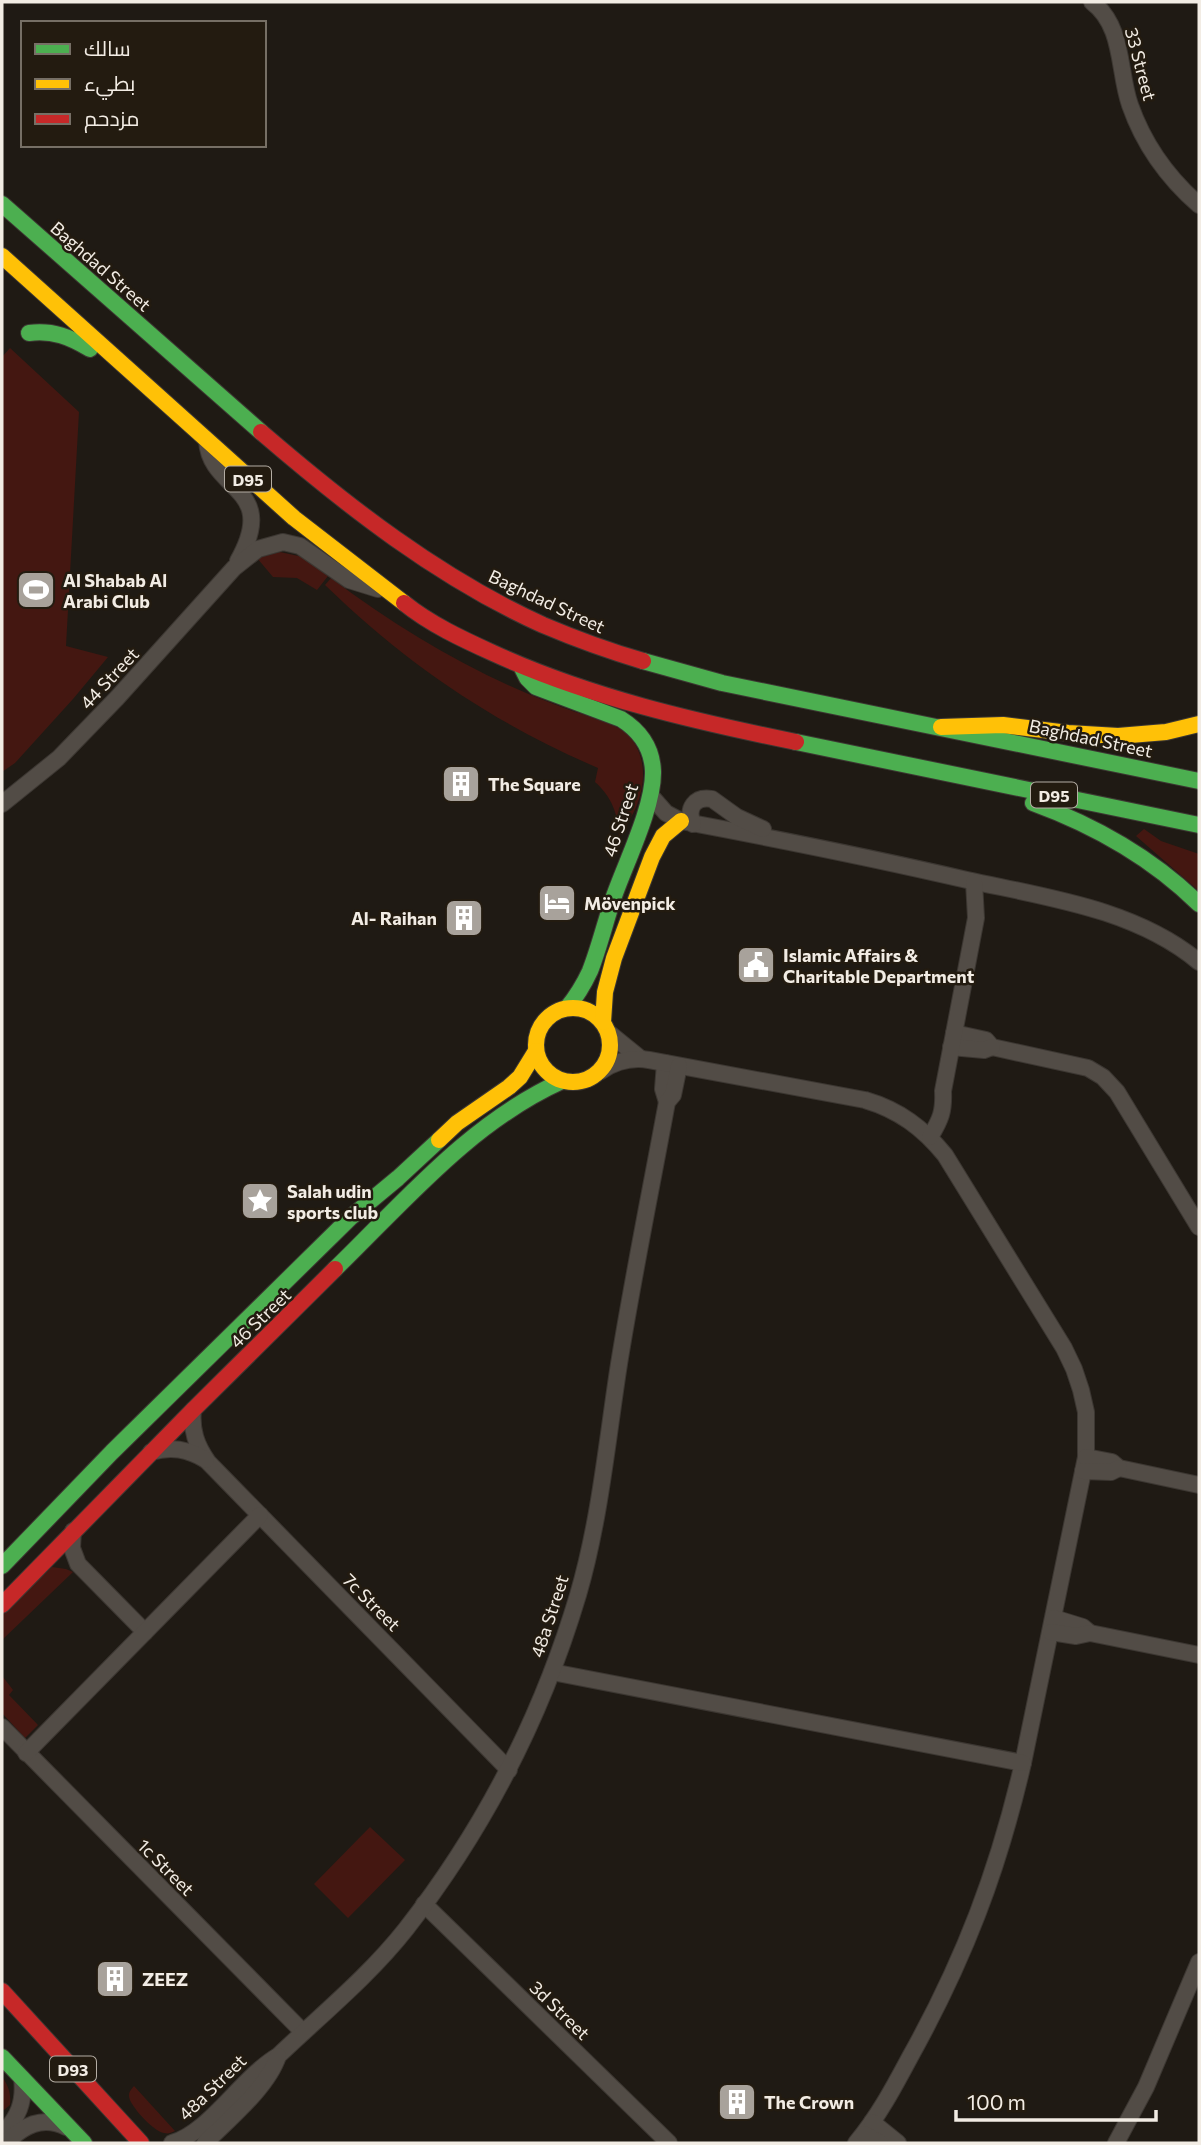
<svg xmlns="http://www.w3.org/2000/svg" width="1201" height="2145" viewBox="0 0 1201 2145" font-family="Commissioner,Cairo,sans-serif">
	<style>
		.green { fill: #441711 }
		.lines { fill: none; stroke-linecap: round; stroke-linejoin: round }
		.street-casing { stroke: #3c3732; stroke-width: 18 }
		.fast-casing { stroke: #3c3732; stroke-width: 18 }
		.slow-casing { stroke: #3c3732; stroke-width: 18 }
		.jam-casing { stroke: #3c3732; stroke-width: 18 }
		.street { stroke: #524c46; stroke-width: 16 }
		.fast { stroke: #4caf50; stroke-width: 16 }
		.slow { stroke: #ffc107; stroke-width: 16 }
		.jam { stroke: #c62828; stroke-width: 16 }
		.labels { text-anchor: middle; dominant-baseline: central; stroke-width: 5; stroke-linejoin: round; paint-order: stroke }
		.shield { fill: #231b10; stroke: #b4ada4; stroke-width: 2 }
		.shield-label { font-size: 16px; font-weight: bold; fill: #f2ece4 }
		.street-label { font-size: 18px; fill: #f2ece4; stroke: #231b10 }
		.poi-label { font-size: 18px; font-weight: bold; fill: #f2ece4; stroke: #231b10; text-anchor: start }
	</style>
	<rect width="100%" height="100%" fill="#1f1a14"/>
	<!-- green -->
	<g class="green">
		<polygon points="10,348 79,412 66,646 108,657 73,699 15,763 2,772 2,357"/>
		<polygon points="280,552 303,557 328,576 317,590 297,578 273,577 257,558"/>
		<path d="M 331,578 C 402,631 475,675 559,706 C 573,712 620,725 628,734 C 655,766 642,806 619,836 C 618,814 612,797 595,782 L 598,768 C 492,722 409,666 325,585 Z"/>
		<polygon points="1144,829 1161,841 1199,854 1199,891 1136,836"/>
		<polygon points="52,1567 66,1569 73,1572 2,1640 2,1614"/>
		<polygon points="2,1670 3,1677 13,1690 9,1695 38,1725 25,1738 2,1713"/>
		<polygon points="370,1827 405,1860 348,1918 314,1884"/>
		<path d="M 2,2077 C 9,2086 11,2094 10,2105 L 4,2110 L 2,2109 Z"/>
		<path d="M 134,2086 L 175,2131 C 170,2133 169,2134 164,2133 C 154,2132 129,2105 129,2096 C 129,2091 131,2090 134,2086 Z"/>
	</g>
	<g class="lines">
		<!-- street casing -->
		<g class="street-casing">
			<g id="street">
				<path d="M 1092,2 C 1124,26 1118,71 1130,105 C 1144,145 1168,178 1199,205"/>
				<path d="M 207,441 C 210,492 280,486 238,561"/>
				<path d="M 651,796 L 666,813 L 681,821 C 777,839 872,858 967,880 C 1045,897 1136,909 1199,962"/>
				<polyline points="2,804 59,758 117,698 234,568 258,549 283,542 300,546 349,580 378,589"/>
				<path d="M 693,824 C 686,808 695,796 712,799 L 737,817 L 763,829"/>
				<polyline points="609,1033 641,1059"/>
				<polyline points="954,1033 986,1040 992,1047 1088,1068 1103,1077 1117,1092 1199,1227"/>
				<polyline points="951,1047 984,1050 992,1047"/>
				<polyline points="665,1063 663,1089 667,1102"/>
				<path d="M 601,1071 C 616,1061 631,1057 649,1060 L 865,1100 C 899,1110 923,1128 945,1155 L 1064,1348 L 1074,1369 L 1081,1390 L 1086,1412 L 1086,1457 L 1023,1763 C 998,1871 964,1960 910,2057 C 894,2087 878,2117 856,2143"/>
				<path d="M 930,1137 C 941,1119 944,1111 943,1091 L 976,918 L 974,882"/>
				<path d="M 193,1410 C 191,1430 196,1445 208,1462 L 509,1770"/>
				<path d="M 151,1452 C 171,1446 188,1449 206,1460"/>
				<polyline points="1086,1457 1112,1462 1119,1468 1199,1485"/>
				<polyline points="1083,1471 1111,1472 1119,1468"/>
				<polyline points="73,1531 72,1548 78,1564 145,1632"/>
				<polyline points="1054,1618 1083,1627 1090,1633"/>
				<polyline points="1051,1632 1076,1636 1090,1633 1199,1655"/>
				<polyline points="552,1672 1023,1763"/>
				<polyline points="2,1727 303,2032"/>
				<polyline points="26,1753 260,1515"/>
				<polyline points="424,1904 669,2143"/>
				<polyline points="872,2122 898,2143"/>
				<polyline points="864,2134 880,2143"/>
				<path d="M 2,2135 C 18,2117 25,2103 22,2078"/>
				<path d="M 6,2143 C 23,2126 42,2115 66,2127"/>
				<path d="M 172,2143 C 209,2133 242,2077 278,2056 C 321,2015 369,1976 406,1929 C 484,1829 542,1716 578,1595 C 600,1520 607,1441 619,1364 C 633,1277 651,1189 667,1102 L 673,1095 L 679,1066"/>
				<path d="M 205,2143 C 228,2120 268,2087 278,2056"/>
				<polyline points="1116,2143 1146,2087 1199,1962"/>
			</g>
		</g>
		<!-- fast casing -->
		<g class="fast-casing">
			<g id="fast">
				<polyline points="2,204 261,432"/>
				<path d="M 29,333 C 53,330 70,337 90,349"/>
				<polyline points="643,661 722,683 1199,781"/>
				<path d="M 521,666 L 527,678 L 536,687 L 621,719 C 640,731 652,747 653,771 C 654,807 625,864 613,899 C 605,923 599,948 590,971 C 584,984 576,997 567,1008"/>
				<polyline points="796,742 1199,825"/>
				<path d="M 1033,803 C 1096,826 1151,857 1199,904"/>
				<path d="M 335,1269 C 405,1201 471,1122 562,1081"/>
				<polyline points="2,1566 112,1452 351,1217 398,1178 439,1140"/>
				<polyline points="2,2057 84,2143"/>
			</g>
		</g>
		<!-- slow casing -->
		<g class="slow-casing">
			<g id="slow">
				<polyline points="2,256 294,518 404,603"/>
				<polyline points="941,727 1003,725 1068,733 1118,736 1166,732 1199,724"/>
				<circle cx="573" cy="1045" r="37"/>
				<polyline points="603,1022 605,992 614,958 652,857 663,836 681,821"/>
				<polyline points="439,1140 457,1123 509,1087 520,1077 536,1051"/>
			</g>
		</g>
		<!-- jam casing -->
		<g class="jam-casing">
			<g id="jam">
				<path d="M 261,432 C 347,506 439,578 543,625 C 576,639 609,651 643,661"/>
				<path d="M 404,603 C 430,624 462,639 493,653 C 589,697 693,721 796,742"/>
				<polyline points="2,1605 193,1410 335,1269"/>
				<polyline points="2,1991 141,2143"/>
			</g>
		</g>
		<!-- street -->
		<use href="#street" class="street"/>
		<!-- fast -->
		<use href="#fast" class="fast"/>
		<!-- slow -->
		<use href="#slow" class="slow"/>
		<!-- jam -->
		<use href="#jam" class="jam"/>
	</g>
	<!-- icons -->
	<defs>
		<g id="stadium-square" transform="scale(2.0125)"><rect x="-9" y="-9" width="18" height="18" rx="4" fill="#a8a29b" stroke="#231b10"/><path d="M0-5a6.5 5 0 1 0 0 10a6.5 5 0 1 0 0-10ZM-3.5-1.8h7v3.6h-7Z" fill="#fff"/></g>
		<g id="building-square" transform="scale(2.0125)"><rect x="-9" y="-9" width="18" height="18" rx="4" fill="#a8a29b" stroke="#231b10"/><path d="M-4-6H4V6H1V3H-1V6H-4ZM-2.5-4.3h1.7v1.8h-1.7ZM.8-4.3h1.7v1.8H.8ZM-2.5-1h1.7V.8h-1.7ZM.8-1h1.7V.8H.8Z" fill="#fff"/></g>
		<g id="hotel-square" transform="scale(2.0125)"><rect x="-9" y="-9" width="18" height="18" rx="4" fill="#a8a29b" stroke="#231b10"/><path d="M-6-4.5h1.5V1H6V5H4.5V3h-9V5H-6ZM-4 0a1.8 1.8 0 1 1 3.6 0ZM.5 0V-2.5h3Q6-2.5 6 0Z" fill="#fff"/></g>
		<g id="civic-square" transform="scale(2.0125)"><rect x="-9" y="-9" width="18" height="18" rx="4" fill="#a8a29b" stroke="#231b10"/><path d="M-.6-6.5H3V-4.5H.6V-3L4-1V1h2V6H-6V1h2V-1L-.6-3ZM-1.2 2.5V6h2.4V2.5Z" fill="#fff"/></g>
		<g id="sight-square" transform="scale(2.0125)"><rect x="-9" y="-9" width="18" height="18" rx="4" fill="#a8a29b" stroke="#231b10"/><path d="M0-6L1.8-2.2L6-1.7L2.9 1.2L3.7 5.4L0 3.3L-3.7 5.4L-2.9 1.2L-6-1.7L-1.8-2.2Z" fill="#fff"/></g>
	</defs>
	<g fill-rule="evenodd">
		<use href="#stadium-square" x="36" y="590"/>
		<use href="#building-square" x="461" y="784"/>
		<use href="#hotel-square" x="557" y="903"/>
		<use href="#building-square" x="464" y="918"/>
		<use href="#civic-square" x="756" y="965"/>
		<use href="#sight-square" x="260" y="1201"/>
		<use href="#building-square" x="115" y="1979"/>
		<use href="#building-square" x="737" y="2102"/>
	</g>
	<g class="labels">
		<!-- shield labels -->
		<g class="shield">
			<rect x="225" y="466.5" width="46" height="25" rx="5"/>
			<rect x="1031" y="782.5" width="46" height="25" rx="5"/>
			<rect x="50" y="2056.5" width="46" height="25" rx="5"/>
		</g>
		<g class="shield-label">
			<text x="248" y="479">D95</text>
			<text x="1054" y="795">D95</text>
			<text x="73" y="2069">D93</text>
		</g>
		<!-- street labels -->
		<g class="street-label">
			<text transform="translate(1141 64) rotate(75)">33 Street</text>
			<text transform="translate(101 266) rotate(41)">Baghdad Street</text>
			<text transform="translate(547 601) rotate(25)">Baghdad Street</text>
			<text transform="translate(109 678) rotate(-47)">44 Street</text>
			<text transform="translate(1091 738) rotate(12)">Baghdad Street</text>
			<text transform="translate(620 820) rotate(-72)">46 Street</text>
			<text transform="translate(260 1318) rotate(-44)">46 Street</text>
			<text transform="translate(372 1602) rotate(45)">7c Street</text>
			<text transform="translate(549 1616) rotate(-72)">48a Street</text>
			<text transform="translate(166 1867) rotate(45)">1c Street</text>
			<text transform="translate(560 2010) rotate(44)">3d Street</text>
			<text transform="translate(212 2087) rotate(-44)">48a Street</text>
		</g>
		<!-- poi labels -->
		<g class="poi-label">
			<text x="63" y="580">Al Shabab Al<tspan x="63" dy="21">Arabi Club</tspan></text>
			<text x="488" y="784">The Square</text>
			<text x="584" y="903">Mövenpick</text>
			<text x="437" y="918" text-anchor="end">Al- Raihan</text>
			<text x="783" y="955">Islamic Affairs &amp;<tspan x="783" dy="21">Charitable Department</tspan></text>
			<text x="287" y="1191">Salah udin<tspan x="287" dy="21">sports club</tspan></text>
			<text x="142" y="1979">ZEEZ</text>
			<text x="764" y="2102">The Crown</text>
		</g>
	</g>
	<!-- border -->
	<rect width="1201" height="2145" fill="none" stroke="#f2ece4" stroke-width="7"/>
	<!-- legend -->
	<rect x="21" y="21" width="245" height="126" fill="#231b10" stroke="#766f65" stroke-width="2"/>
	<rect x="35" y="44" width="35" height="10" fill="#4caf50" stroke="#766f65" stroke-width="2"/>
	<text x="84" y="56" font-size="21" fill="#f2ece4">سالك</text>
	<rect x="35" y="79" width="35" height="10" fill="#ffc107" stroke="#766f65" stroke-width="2"/>
	<text x="84" y="91" font-size="21" fill="#f2ece4">بطيء</text>
	<rect x="35" y="114" width="35" height="10" fill="#c62828" stroke="#766f65" stroke-width="2"/>
	<text x="84" y="126" font-size="21" fill="#f2ece4">مزدحم</text>
	<!-- scale -->
	<path d="M956 2110v10h200v-10" fill="none" stroke="#f2ece4" stroke-width="3.5"/>
	<text x="967" y="2110" font-size="21" fill="#f2ece4" stroke="#231b10" stroke-width="5" paint-order="stroke">100 m</text>
</svg>
